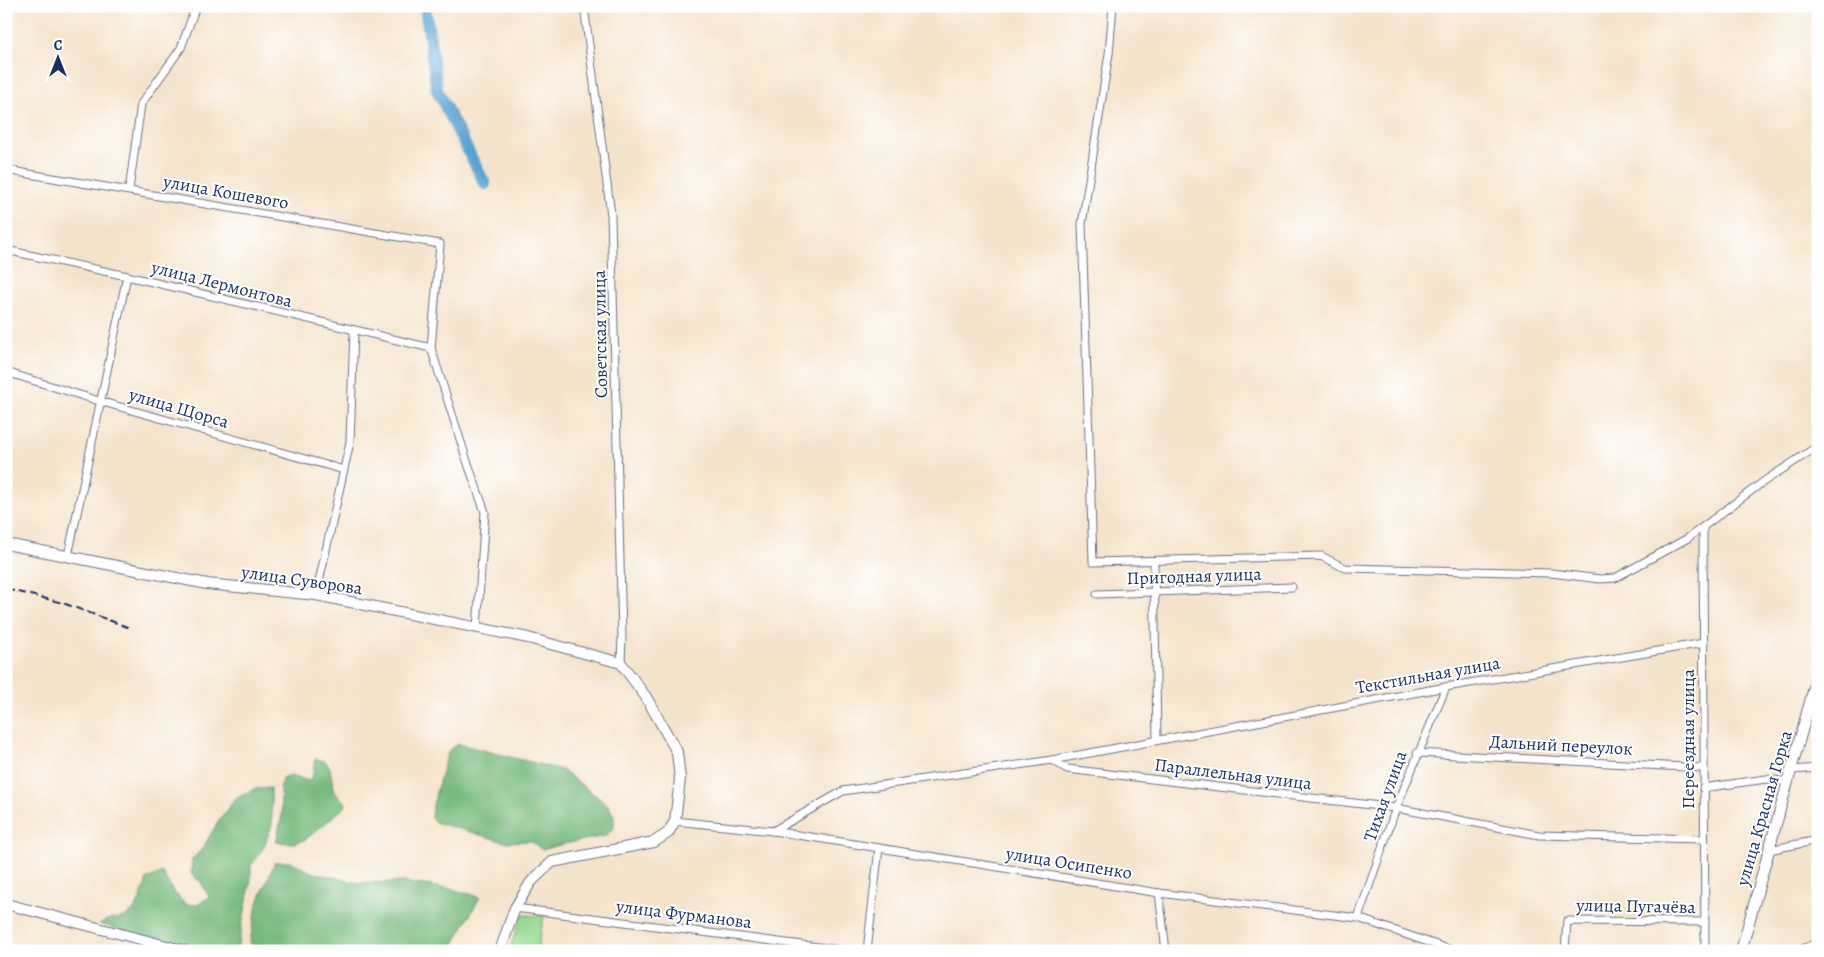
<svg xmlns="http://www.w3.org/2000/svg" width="1824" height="957" viewBox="0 0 1824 957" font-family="Alegreya,serif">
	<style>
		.green { fill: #94d992; stroke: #588478 }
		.forest { fill: #77b97c; stroke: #49746d }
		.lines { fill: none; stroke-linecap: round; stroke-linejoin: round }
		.river { stroke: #59a2d0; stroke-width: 12 }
		.street-casing { stroke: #676e84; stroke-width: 9 }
		.secondary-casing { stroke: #676e84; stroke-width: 12 }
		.street { stroke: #fff; stroke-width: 7 }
		.secondary { stroke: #fff; stroke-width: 10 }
		.rail { stroke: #1b2f5e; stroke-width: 2; stroke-dasharray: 8 4; stroke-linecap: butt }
		.labels { text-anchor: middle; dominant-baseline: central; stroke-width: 4; stroke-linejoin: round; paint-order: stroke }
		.street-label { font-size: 18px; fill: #1b2f5e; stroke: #fff }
	</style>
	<rect width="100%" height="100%" fill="#fff"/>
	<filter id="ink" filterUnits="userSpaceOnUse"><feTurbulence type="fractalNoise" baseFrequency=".02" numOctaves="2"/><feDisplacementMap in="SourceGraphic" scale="10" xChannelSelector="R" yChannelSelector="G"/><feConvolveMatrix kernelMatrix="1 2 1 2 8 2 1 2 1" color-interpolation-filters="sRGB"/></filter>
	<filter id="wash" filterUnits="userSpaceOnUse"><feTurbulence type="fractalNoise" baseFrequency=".0096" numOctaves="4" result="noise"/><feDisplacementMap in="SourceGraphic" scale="20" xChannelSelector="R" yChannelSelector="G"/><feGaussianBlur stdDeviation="1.12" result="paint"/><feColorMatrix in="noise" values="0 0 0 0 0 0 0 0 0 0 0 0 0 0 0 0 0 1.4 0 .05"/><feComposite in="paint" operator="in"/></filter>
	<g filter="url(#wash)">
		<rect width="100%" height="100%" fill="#f5e4cc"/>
		<!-- green -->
		<polygon class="green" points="522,915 544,916 537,951 509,951"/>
		<!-- forest -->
		<g class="forest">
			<path d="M 459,744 L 562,770 L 608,805 L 614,816 L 614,828 L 605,836 L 563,844 L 542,850 L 531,841 L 505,842 L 435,822 L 431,818 C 430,812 445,758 449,751 C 451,747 455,746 459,744 Z"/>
			<polygon points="315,759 325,761 330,768 334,792 346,803 345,807 305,840 294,843 276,842 282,815 280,789 282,779 290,776 310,781 313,774"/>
			<path d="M 271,788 L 272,825 L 263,849 L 251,865 L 251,879 L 237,951 L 203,951 L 99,924 C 112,916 115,921 126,916 C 138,911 143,891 147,879 L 162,872 L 173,891 L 185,904 L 197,905 L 209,897 L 201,882 L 191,874 L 192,860 L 202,849 L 221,817 L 235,799 L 254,789 Z"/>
			<polygon points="275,862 292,862 311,872 359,883 403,882 452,889 480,897 450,951 248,951 257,905"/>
		</g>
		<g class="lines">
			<!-- river -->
			<polyline class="river" points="425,6 437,90 485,184"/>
		</g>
	</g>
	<g filter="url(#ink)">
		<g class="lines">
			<!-- street casing -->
			<g class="street-casing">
				<g id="street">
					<polyline points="584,6 611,215 622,636 621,663"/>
					<polyline points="1113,6 1109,54 1082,224 1093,562 1321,556 1345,568 1551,573 1600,579 1615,578 1688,538 1763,482 1818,446"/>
					<polyline points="6,170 440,244 431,348 467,461 485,512 477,628"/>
					<polyline points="129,190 141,104 181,48 196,6"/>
					<polyline points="6,250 127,276 431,348"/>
					<polyline points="6,372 99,401 344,470"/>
					<polyline points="1703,528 1705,951"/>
					<polyline points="68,556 127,276"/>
					<polyline points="1154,562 1157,739"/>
					<polyline points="1097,594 1292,587"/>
					<polyline points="316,595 350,442 354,331"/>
					<polyline points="1417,753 1703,768"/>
					<polyline points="1052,760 1067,769 1396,808 1539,835 1703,839"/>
					<polyline points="1792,770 1818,768"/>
					<polyline points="1703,788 1766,779 1789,782"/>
					<polyline points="675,821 773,831 1159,893 1358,918 1454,951"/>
					<polyline points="773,831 843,791 1052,760 1446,687 1704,643"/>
					<polyline points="1769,850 1818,840"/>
					<polyline points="1159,893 1166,951"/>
					<polyline points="515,908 849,951"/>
					<polyline points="1358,918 1396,808 1446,687"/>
					<polyline points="867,951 879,848"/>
					<polyline points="1565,951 1567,921 1705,922"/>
					<polyline points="1798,951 1818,942"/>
				</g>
			</g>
			<!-- secondary casing -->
			<g class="secondary-casing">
				<g id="secondary">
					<polyline points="6,544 207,584 316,595 528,638 621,663 646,697 677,752 680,779 675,821 668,833 654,842 552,862 531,882 515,908 500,951"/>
					<polyline points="6,904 186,951"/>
					<polyline points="1741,951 1818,673"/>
				</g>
			</g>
			<!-- street -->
			<use href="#street" class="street"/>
			<!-- secondary -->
			<use href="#secondary" class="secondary"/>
			<!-- rail -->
			<polyline class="rail" points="6,589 63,603 130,628"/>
		</g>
	</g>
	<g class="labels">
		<!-- street labels -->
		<g class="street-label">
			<text transform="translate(226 192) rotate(10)">улица Кошевого</text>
			<text transform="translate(222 284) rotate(14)">улица Лермонтова</text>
			<text transform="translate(600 334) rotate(-91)">Советская улица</text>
			<text transform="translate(179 408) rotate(16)">улица Щорса</text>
			<text transform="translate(1194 576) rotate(-2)">Пригодная улица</text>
			<text transform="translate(302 580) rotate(8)">улица Суворова</text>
			<text transform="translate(1428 675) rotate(-10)">Текстильная улица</text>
			<text transform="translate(1688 739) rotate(-90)">Переездная улица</text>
			<text transform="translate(1561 745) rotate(3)">Дальний переулок</text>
			<text transform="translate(1233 774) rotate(7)">Параллельная улица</text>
			<text transform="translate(1385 796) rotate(-70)">Тихая улица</text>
			<text transform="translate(1764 808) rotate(-74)">улица Красная Горка</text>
			<text transform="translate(1069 863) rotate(9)">улица Осипенко</text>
			<text transform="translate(1636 906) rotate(1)">улица Пугачёва</text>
			<text transform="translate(684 914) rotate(7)">улица Фурманова</text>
		</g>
	</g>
	<!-- margin -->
	<rect width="1824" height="957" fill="none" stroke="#fff" stroke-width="25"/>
	<!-- north arrow -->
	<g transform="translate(58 58)" stroke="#ffffff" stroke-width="4" paint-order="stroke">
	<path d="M0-4L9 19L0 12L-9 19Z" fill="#1b2f5e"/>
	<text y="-8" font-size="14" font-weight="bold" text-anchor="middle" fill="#1b2f5e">С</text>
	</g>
</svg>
